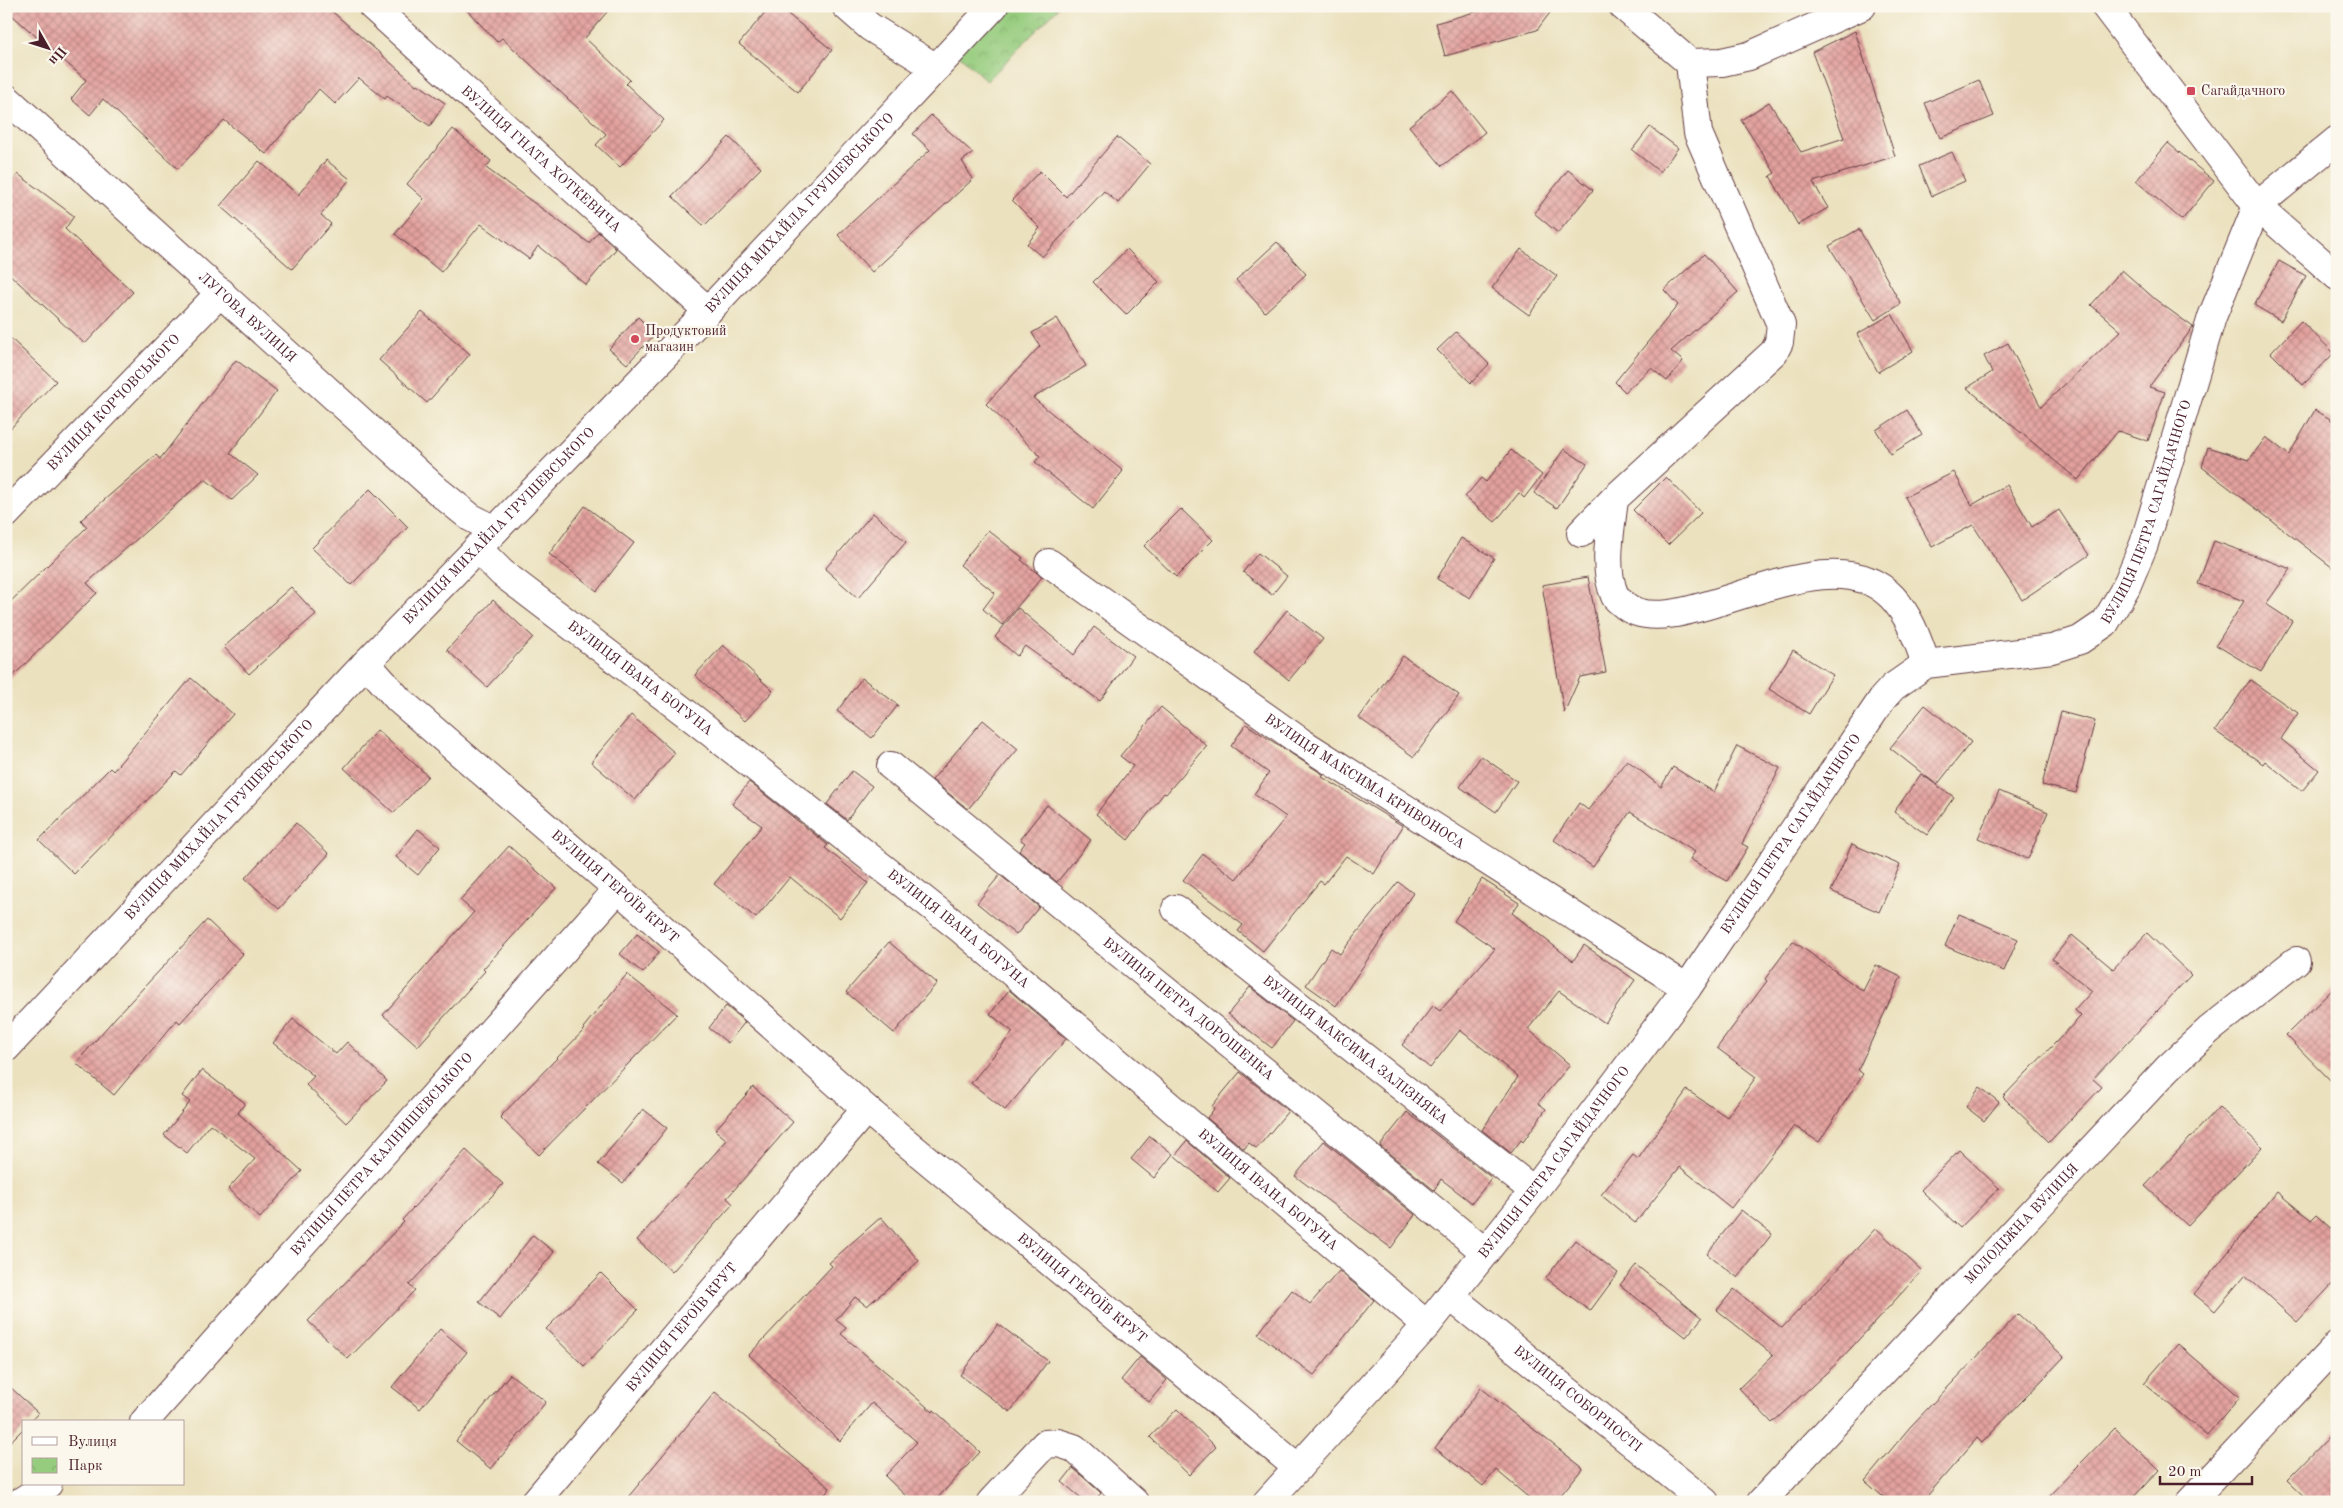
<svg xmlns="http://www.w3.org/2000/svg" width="2343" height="1508" viewBox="0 0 2343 1508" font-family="'Old Standard TT',serif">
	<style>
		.park { fill: url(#park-crowns); stroke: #707654 }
		.building { fill: url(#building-cross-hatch) }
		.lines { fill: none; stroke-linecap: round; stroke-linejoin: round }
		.minor-casing { stroke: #623c41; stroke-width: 30 }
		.minor { stroke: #fff; stroke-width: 28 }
		.poi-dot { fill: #d1495b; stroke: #fbf7ec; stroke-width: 2 }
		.labels { text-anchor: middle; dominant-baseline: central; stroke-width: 4.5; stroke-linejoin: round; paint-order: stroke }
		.poi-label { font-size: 14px; fill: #4a1f2b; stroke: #fbf7ec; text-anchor: start }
		.street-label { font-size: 14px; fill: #4a1f2b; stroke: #fbf7ec }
	</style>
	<defs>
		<pattern id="park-crowns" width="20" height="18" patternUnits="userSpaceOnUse" patternTransform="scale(1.25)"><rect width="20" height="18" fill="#96cc7e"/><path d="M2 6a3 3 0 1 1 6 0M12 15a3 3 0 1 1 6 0" fill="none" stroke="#83af6d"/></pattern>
		<pattern id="building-cross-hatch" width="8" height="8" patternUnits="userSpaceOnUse" patternTransform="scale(1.25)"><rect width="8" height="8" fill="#e3a19e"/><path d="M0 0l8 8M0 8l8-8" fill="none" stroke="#ba8381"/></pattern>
	</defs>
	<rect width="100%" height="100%" fill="#fbf7ec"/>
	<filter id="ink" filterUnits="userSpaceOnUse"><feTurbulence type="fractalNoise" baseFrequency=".02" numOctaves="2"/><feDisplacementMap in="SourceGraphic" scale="10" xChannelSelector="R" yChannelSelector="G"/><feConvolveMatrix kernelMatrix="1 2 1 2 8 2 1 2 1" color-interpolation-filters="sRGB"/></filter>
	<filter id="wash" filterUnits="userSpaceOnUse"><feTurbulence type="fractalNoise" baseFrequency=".0096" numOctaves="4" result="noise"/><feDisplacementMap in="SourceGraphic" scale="20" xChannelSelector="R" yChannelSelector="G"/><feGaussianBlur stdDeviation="1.12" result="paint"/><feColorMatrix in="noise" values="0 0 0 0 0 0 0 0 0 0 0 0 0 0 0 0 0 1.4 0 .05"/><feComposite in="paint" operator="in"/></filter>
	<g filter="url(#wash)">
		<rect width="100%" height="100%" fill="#ebe1be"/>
		<!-- park -->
		<polygon class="park" points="1002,6 1060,6 987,81 958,54"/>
		<g id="blocks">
			<!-- building -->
			<g class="building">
				<polygon points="6,6 326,6 416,85 418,84 445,103 430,126 387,96 385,99 359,78 335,104 319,89 266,154 224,120 178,169 103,99 90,115 71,99 86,80 6,10"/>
				<polygon points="463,6 612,6 585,38 630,80 626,84 664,120 620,167 596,145 606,134 502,38 497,42"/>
				<polygon points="770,6 778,6 832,50 798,92 739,44"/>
				<polygon points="1496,6 1555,6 1537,30 1445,56 1436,23"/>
				<polygon points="1855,31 1895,156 1813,182 1828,208 1798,225 1770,176 1775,173 1741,120 1769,102 1801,152 1844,138 1812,52"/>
				<polygon points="1979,80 1994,116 1940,138 1925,103"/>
				<polygon points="1452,91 1485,132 1442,166 1409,126"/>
				<polygon points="931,115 973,153 962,161 973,179 872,272 838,235 930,150 913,134"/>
				<polygon points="1650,127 1678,148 1660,172 1632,150"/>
				<polygon points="453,129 491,161 486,168 589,243 598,232 616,249 586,285 538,246 529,259 481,224 441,272 395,234 424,199 407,184"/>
				<polygon points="729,137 761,168 704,226 672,196"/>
				<polygon points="1117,137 1150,164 1118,203 1104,191 1042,257 1027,244 1040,228 1012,200 1040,171 1066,197"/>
				<polygon points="2168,143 2214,181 2182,220 2136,181"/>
				<polygon points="1952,152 1965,181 1932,196 1919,166"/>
				<polygon points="326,160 350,179 321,215 331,224 292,269 220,206 259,161 298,195"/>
				<polygon points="1568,170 1593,190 1558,233 1534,213"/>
				<polygon points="18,174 74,216 65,229 133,292 85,344 6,271 6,190"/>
				<polygon points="1859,229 1901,304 1875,320 1829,246"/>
				<polygon points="1277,242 1306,274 1265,312 1236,280"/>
				<polygon points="1127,249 1159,282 1126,315 1093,282"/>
				<polygon points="1521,249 1557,276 1529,315 1492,288"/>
				<polygon points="1704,254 1738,292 1671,351 1683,361 1667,381 1651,368 1625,392 1615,382 1678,305 1664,290"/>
				<polygon points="2279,261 2306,276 2281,321 2254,305"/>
				<polygon points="2122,270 2156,300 2193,327 2149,387 2165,392 2148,441 2118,431 2078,480 1967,388 1992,372 1984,356 2008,343 2041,407 2121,331 2091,305"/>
				<polygon points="422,312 470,354 427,403 379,360"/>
				<polygon points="1892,314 1913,351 1878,372 1857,334"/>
				<polygon points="638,317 655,334 627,364 609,349"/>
				<polygon points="1057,318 1086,366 1033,398 1123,471 1093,509 1035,462 1040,456 986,404 1040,346 1032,333"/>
				<polygon points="2301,321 2334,353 2303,385 2271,353"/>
				<polygon points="1456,332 1489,364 1471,383 1437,350"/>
				<polygon points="6,334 56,381 6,433"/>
				<polygon points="236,360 277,391 230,453 258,475 232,500 205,479 87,583 97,593 6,683 6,606 87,527 81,520 156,455 160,459"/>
				<polygon points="1907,410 1922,435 1891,454 1876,430"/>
				<polygon points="2315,410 2337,423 2337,571 2202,467 2208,447 2249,460 2266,437 2289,455"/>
				<polygon points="1564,449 1587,464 1557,508 1534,493"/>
				<polygon points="1511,450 1542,475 1524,498 1519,493 1495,522 1465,497 1481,478 1486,482"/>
				<polygon points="1954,472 1972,505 2007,485 2032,527 2059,510 2089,555 2022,600 1973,525 1932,547 1905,497"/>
				<polygon points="1666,477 1701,513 1668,545 1633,510"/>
				<polygon points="370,489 408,527 351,585 312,548"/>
				<polygon points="585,506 634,543 597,591 549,554"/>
				<polygon points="1181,509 1213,540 1176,577 1144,546"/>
				<polygon points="873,513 906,542 858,598 825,569"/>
				<polygon points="988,530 1023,558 1021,560 1042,577 1002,625 983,609 995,593 960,565"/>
				<polygon points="1461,538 1494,558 1470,598 1437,579"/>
				<polygon points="2214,541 2291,569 2266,604 2292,621 2261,672 2216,645 2244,601 2198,584"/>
				<polygon points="1258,553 1287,576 1272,595 1243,572"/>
				<polygon points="1588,577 1606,672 1580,677 1564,713 1542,585"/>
				<polygon points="291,587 316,614 249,674 224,647"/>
				<polygon points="493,600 533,637 487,687 447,650"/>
				<polygon points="1018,608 1074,655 1094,627 1133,656 1100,701 1025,646 1017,656 995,637"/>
				<polygon points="1287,610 1323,639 1289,680 1254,651"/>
				<polygon points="723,645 773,691 745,721 695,675"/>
				<polygon points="1793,650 1833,675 1809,714 1769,689"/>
				<polygon points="1403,656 1459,695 1414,757 1359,718"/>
				<polygon points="191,678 233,714 181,775 176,771 74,874 39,840 110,768 113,771"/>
				<polygon points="862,678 898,705 872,738 837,711"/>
				<polygon points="2250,680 2298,713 2281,739 2319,770 2302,791 2265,761 2263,764 2215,731"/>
				<polygon points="1925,705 1971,742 1937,785 1890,748"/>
				<polygon points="1161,707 1207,746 1166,794 1164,793 1128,840 1096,814 1133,766 1120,756"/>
				<polygon points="2061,712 2095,721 2076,793 2042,785"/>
				<polygon points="631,715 675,753 635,800 591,762"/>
				<polygon points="983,720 1018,749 968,809 932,780"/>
				<polygon points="1246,724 1324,775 1322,777 1403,826 1374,874 1346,856 1324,884 1320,881 1263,951 1238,931 1243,925 1183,880 1203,854 1236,879 1286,817 1254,794 1269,773 1231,746"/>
				<polygon points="377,730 428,776 394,813 344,768"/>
				<polygon points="1737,746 1780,768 1742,844 1748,847 1727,881 1690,859 1695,852 1630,812 1593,867 1554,840 1579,803 1588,810 1627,760 1661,787 1673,767 1714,792"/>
				<polygon points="1481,756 1517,781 1496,812 1460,787"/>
				<polygon points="852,771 872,786 847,820 827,804"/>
				<polygon points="1921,774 1954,797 1927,835 1894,812"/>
				<polygon points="749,782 828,845 825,848 868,883 840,918 790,877 756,918 714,884 762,826 732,804"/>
				<polygon points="1999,791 2048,812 2028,859 1978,838"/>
				<polygon points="1047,805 1091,840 1057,882 1019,851 1025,843 1020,839"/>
				<polygon points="296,823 329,854 279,909 245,878"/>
				<polygon points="418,829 440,847 418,875 396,857"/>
				<polygon points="1852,844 1900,865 1879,912 1831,891"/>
				<polygon points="509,846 556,888 483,969 485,971 418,1046 383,1015 474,912 460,900"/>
				<polygon points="1000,875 1039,907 1016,935 977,903"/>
				<polygon points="1482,879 1519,903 1512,913 1573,961 1584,945 1635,980 1605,1023 1559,991 1528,1029 1570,1065 1538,1103 1546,1109 1523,1142 1521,1140 1511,1153 1482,1130 1518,1077 1460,1030 1430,1068 1402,1045 1433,1006 1440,1011 1495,949 1454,921"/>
				<polygon points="1398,882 1413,893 1336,1006 1306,985 1331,948 1340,954"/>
				<polygon points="1959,914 2018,939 2004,971 1945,946"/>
				<polygon points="207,920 243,954 180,1023 177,1020 114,1095 76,1063 115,1018"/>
				<polygon points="2147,933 2191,975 2093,1079 2102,1087 2049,1142 2003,1097 2081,1016 2075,1010 2092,991 2052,959 2072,935 2113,969"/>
				<polygon points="637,934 659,952 643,973 620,954"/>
				<polygon points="1793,941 1863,991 1876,965 1901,977 1858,1070 1863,1074 1819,1142 1794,1126 1731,1208 1680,1167 1635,1223 1601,1195 1633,1155 1638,1159 1687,1090 1727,1117 1756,1077 1717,1048 1767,981 1765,979"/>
				<polygon points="889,942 937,983 894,1033 846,992"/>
				<polygon points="627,974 677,1014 539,1155 500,1117 585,1029 583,1028"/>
				<polygon points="2337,985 2337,1087 2286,1035"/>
				<polygon points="1250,987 1293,1021 1272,1048 1228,1014"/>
				<polygon points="1009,990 1066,1039 1005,1110 971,1083 1013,1032 990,1014"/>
				<polygon points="726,1006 745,1022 728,1043 709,1028"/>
				<polygon points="293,1019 336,1054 347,1042 387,1081 346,1123 306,1085 314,1076 273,1043"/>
				<polygon points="202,1070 245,1103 238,1113 302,1171 260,1218 228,1189 255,1159 210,1124 187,1153 164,1135 190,1102 182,1096"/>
				<polygon points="1240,1072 1288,1111 1259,1146 1256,1148 1249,1143 1244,1149 1207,1118 1214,1109 1212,1106"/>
				<polygon points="753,1087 793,1122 727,1198 733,1204 672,1272 637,1240 727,1140 715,1130"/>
				<polygon points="1980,1087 1999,1102 1984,1121 1966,1107"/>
				<polygon points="2219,1107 2262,1147 2188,1226 2145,1186"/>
				<polygon points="643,1109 667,1128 623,1183 598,1164"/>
				<polygon points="1407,1112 1492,1178 1472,1203 1441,1179 1434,1190 1380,1146"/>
				<polygon points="1150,1136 1173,1154 1154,1178 1131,1159"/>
				<polygon points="1187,1141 1230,1178 1218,1192 1175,1156"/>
				<polygon points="1324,1141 1415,1215 1391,1248 1295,1176"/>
				<polygon points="466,1150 503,1184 409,1285 415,1290 348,1359 308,1321 404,1222 402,1220"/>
				<polygon points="1959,1150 1999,1188 1960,1228 1921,1190"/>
				<polygon points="2277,1192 2311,1220 2316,1215 2337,1234 2337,1279 2297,1322 2245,1275 2215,1311 2194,1294"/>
				<polygon points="1741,1210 1772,1234 1738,1278 1707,1254"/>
				<polygon points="881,1217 919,1261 867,1306 855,1297 836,1320 846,1328 841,1334 933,1412 934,1410 980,1452 934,1502 912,1502 885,1476 917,1442 872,1403 840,1441 749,1355 832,1266 829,1263"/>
				<polygon points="1876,1228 1922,1271 1838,1362 1772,1423 1739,1388 1773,1355 1717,1310 1734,1289 1782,1328"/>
				<polygon points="533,1235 554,1252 500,1319 479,1302"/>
				<polygon points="1575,1240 1618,1273 1590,1311 1546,1278"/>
				<polygon points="1636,1265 1702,1318 1686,1337 1620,1285"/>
				<polygon points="1339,1271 1374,1300 1314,1375 1258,1334 1292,1290 1310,1304"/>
				<polygon points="601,1273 638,1310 584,1366 546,1329"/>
				<polygon points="2018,1314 2064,1357 1982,1443 1977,1438 1922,1502 1889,1502 1865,1481 1910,1427"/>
				<polygon points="998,1324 1048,1361 1010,1412 960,1375"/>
				<polygon points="440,1329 467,1352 420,1409 392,1387"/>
				<polygon points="2178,1344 2240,1397 2207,1436 2144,1383"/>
				<polygon points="1140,1357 1167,1380 1149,1402 1121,1380"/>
				<polygon points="510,1374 546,1402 491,1469 456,1441"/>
				<polygon points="6,1383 38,1413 30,1422 24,1422 24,1428 6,1446"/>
				<polygon points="1481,1388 1583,1468 1555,1502 1534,1502 1496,1470 1483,1486 1435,1448"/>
				<polygon points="715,1392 830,1488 819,1502 624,1502"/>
				<polygon points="1177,1409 1216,1447 1189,1475 1150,1437"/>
				<polygon points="2115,1428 2159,1470 2129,1502 2043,1502"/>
				<polygon points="2337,1429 2337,1502 2310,1502 2287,1480"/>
				<polygon points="1073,1468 1101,1493 1094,1502 1086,1502 1062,1482"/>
			</g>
		</g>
	</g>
	<g filter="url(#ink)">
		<use href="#blocks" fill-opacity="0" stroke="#623c41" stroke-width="1"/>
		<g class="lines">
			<!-- minor casing -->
			<g class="minor-casing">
				<g id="minor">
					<path id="s1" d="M 372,6 L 708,311"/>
					<polyline points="846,6 870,27 936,68"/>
					<polyline points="1623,6 1690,63 1722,62 1749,56 1862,6"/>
					<polyline points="2105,6 2257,206 2337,276"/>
					<path d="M 1690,63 L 1698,133 L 1781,325 L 1779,342 L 1774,352 L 1614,499 C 1611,529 1602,567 1615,596 C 1616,599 1620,601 1623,604 C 1674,651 1825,526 1892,597 C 1910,616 1918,641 1926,664"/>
					<path id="s2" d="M 6,98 L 439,492 L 470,517 L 495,530"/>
					<path id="s3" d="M 6,514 L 221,292"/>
					<polyline points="1581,533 1614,499"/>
					<path id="s4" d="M 477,548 L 502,573 L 695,720 L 962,930 L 1427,1325"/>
					<path id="s5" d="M 1049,563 L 1301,742 L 1687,988"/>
					<path id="s6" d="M 366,663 L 399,700 L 618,889 L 866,1109 L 1298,1468"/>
					<path id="s7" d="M 891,766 L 1485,1252"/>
					<path id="s8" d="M 1176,909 L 1534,1191"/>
					<path id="s9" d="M 6,1048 L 366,663 L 708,311 L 994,6"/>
					<path id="s10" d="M 1450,1296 L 1705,1502"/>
					<path id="s11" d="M 144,1422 L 618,889"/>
					<polyline points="20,1502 48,1484"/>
					<path id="s12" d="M 535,1502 L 866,1109"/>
					<polyline points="991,1502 1045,1444 1058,1443 1074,1448 1134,1502"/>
					<path id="s13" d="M 1267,1502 L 1427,1325 L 1534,1191 L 1687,988 L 1883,698 L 1893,687 L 1926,664 L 2052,649 L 2080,640 L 2105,623 L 2126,587 L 2144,544 L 2212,317 L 2257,206 L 2337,140"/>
					<path id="s14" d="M 1761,1502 L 2168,1068 L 2209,1030 L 2296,961"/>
					<polyline points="2190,1502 2337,1345"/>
				</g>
			</g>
			<!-- minor -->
			<use href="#minor" class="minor"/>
		</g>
	</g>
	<!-- markers -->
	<g class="poi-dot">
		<rect x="2186" y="86" width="10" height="10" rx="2.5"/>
		<circle cx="635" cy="339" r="5"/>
	</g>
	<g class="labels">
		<!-- poi labels -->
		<g class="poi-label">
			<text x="2201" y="91">Сагайдачного</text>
			<text x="645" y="331">Продуктовий<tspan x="645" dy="16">магазин</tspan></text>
		</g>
		<!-- street labels -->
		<g class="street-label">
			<text stroke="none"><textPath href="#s1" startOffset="228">ВУЛИЦЯ ГНАТА ХОТКЕВИЧА</textPath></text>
			<text stroke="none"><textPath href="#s9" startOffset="1152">ВУЛИЦЯ МИХАЙЛА ГРУШЕВСЬКОГО</textPath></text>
			<text stroke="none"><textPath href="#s2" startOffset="326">ЛУГОВА ВУЛИЦЯ</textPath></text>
			<text stroke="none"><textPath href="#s3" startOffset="155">ВУЛИЦЯ КОРЧОВСЬКОГО</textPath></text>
			<text stroke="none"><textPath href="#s13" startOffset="1375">ВУЛИЦЯ ПЕТРА САГАЙДАЧНОГО</textPath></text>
			<text stroke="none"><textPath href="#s9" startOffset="718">ВУЛИЦЯ МИХАЙЛА ГРУШЕВСЬКОГО</textPath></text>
			<text stroke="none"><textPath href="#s4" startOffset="209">ВУЛИЦЯ ІВАНА БОГУНА</textPath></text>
			<text stroke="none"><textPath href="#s5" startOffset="384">ВУЛИЦЯ МАКСИМА КРИВОНОСА</textPath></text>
			<text stroke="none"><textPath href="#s9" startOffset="312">ВУЛИЦЯ МИХАЙЛА ГРУШЕВСЬКОГО</textPath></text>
			<text stroke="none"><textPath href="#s13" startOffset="850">ВУЛИЦЯ ПЕТРА САГАЙДАЧНОГО</textPath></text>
			<text stroke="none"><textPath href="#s6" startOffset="335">ВУЛИЦЯ ГЕРОЇВ КРУТ</textPath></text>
			<text stroke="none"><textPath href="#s4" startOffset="614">ВУЛИЦЯ ІВАНА БОГУНА</textPath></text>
			<text stroke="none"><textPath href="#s7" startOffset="384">ВУЛИЦЯ ПЕТРА ДОРОШЕНКА</textPath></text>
			<text stroke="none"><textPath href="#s8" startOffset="228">ВУЛИЦЯ МАКСИМА ЗАЛІЗНЯКА</textPath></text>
			<text stroke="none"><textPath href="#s11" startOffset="358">ВУЛИЦЯ ПЕТРА КАЛНИШЕВСЬКОГО</textPath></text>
			<text stroke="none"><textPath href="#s13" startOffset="445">ВУЛИЦЯ ПЕТРА САГАЙДАЧНОГО</textPath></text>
			<text stroke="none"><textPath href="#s4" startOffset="1019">ВУЛИЦЯ ІВАНА БОГУНА</textPath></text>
			<text stroke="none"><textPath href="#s14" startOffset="381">МОЛОДІЖНА ВУЛИЦЯ</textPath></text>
			<text stroke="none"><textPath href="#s6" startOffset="951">ВУЛИЦЯ ГЕРОЇВ КРУТ</textPath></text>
			<text stroke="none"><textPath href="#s12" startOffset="228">ВУЛИЦЯ ГЕРОЇВ КРУТ</textPath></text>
			<text stroke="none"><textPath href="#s10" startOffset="164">ВУЛИЦЯ СОБОРНОСТІ</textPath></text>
		</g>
	</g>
	<!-- margin -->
	<rect width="2343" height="1508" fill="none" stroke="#fbf7ec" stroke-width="25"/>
	<!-- legend -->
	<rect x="22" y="1420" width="162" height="65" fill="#fbf7ec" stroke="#b4a19f"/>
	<rect x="32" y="1437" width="25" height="8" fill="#ffffff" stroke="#b4a19f"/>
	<text x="68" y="1446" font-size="15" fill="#4a1f2b">Вулиця</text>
	<rect x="32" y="1458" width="25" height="15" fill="url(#park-crowns)" stroke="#b4a19f"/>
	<text x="68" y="1470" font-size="15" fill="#4a1f2b">Парк</text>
	<!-- north arrow -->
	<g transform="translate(48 48) rotate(129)" stroke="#fbf7ec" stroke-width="4" paint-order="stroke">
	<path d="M0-4L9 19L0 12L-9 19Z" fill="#4a1f2b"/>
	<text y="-8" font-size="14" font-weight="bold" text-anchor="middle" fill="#4a1f2b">Пн</text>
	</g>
	<!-- scale -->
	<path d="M2160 1476v8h92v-8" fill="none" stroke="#4a1f2b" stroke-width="2.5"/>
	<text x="2168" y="1476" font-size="15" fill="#4a1f2b" stroke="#fbf7ec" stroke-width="4" paint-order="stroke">20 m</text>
</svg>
